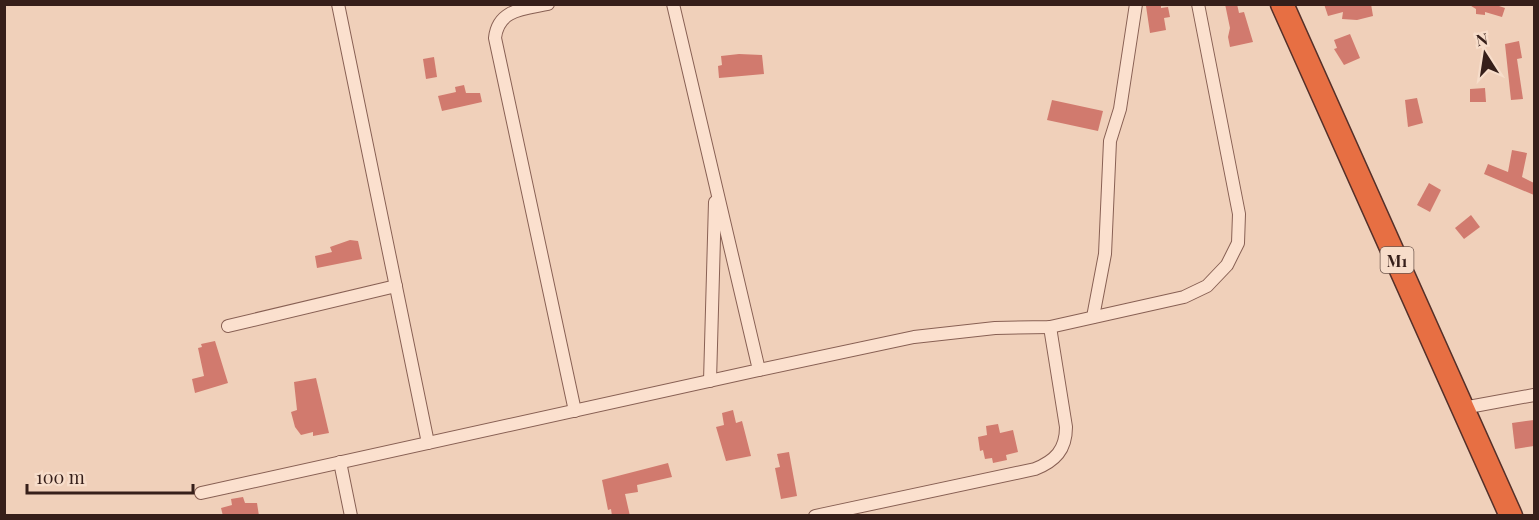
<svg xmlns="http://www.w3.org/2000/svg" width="1539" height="520" viewBox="0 0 1539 520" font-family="'Playfair Display',serif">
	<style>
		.building { fill: #d17a6e }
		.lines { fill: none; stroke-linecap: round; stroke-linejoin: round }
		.street-casing { stroke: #886054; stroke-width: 14 }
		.highway-casing { stroke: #553029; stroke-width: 25 }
		.street { stroke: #fbe0ce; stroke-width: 12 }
		.highway { stroke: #e76f43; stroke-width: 22 }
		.labels { text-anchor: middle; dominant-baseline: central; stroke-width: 4.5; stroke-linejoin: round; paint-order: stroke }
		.shield { fill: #f7ddca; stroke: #70584f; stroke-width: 1.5 }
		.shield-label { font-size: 16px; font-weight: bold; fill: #361f1a }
	</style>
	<rect width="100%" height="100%" fill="#f0d0ba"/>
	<!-- building -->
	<g class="building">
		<polygon points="1161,4 1161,8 1168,7 1170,17 1164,18 1166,30 1150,33 1146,6"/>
		<polygon points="1225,4 1237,4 1239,13 1244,12 1253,42 1230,47 1228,37 1230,28"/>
		<polygon points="1324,4 1371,4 1373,16 1357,20 1342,19 1343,12 1328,16"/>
		<polygon points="1468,4 1493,4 1505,8 1502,17 1485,12 1485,15 1476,14 1476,9"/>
		<polygon points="1350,34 1360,58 1344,65 1334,49 1337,48 1334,40"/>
		<polygon points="1519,41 1522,58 1517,59 1523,99 1511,100 1505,44"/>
		<polygon points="739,54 762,55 764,74 719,78 718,66 722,65 721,56"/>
		<polygon points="434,57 437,77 426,79 423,59"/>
		<polygon points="464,85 466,93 480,93 482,102 442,111 438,96 456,92 455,87"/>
		<polygon points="1485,88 1486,102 1470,102 1470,89"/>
		<polygon points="1417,98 1423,123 1408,127 1405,100"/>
		<polygon points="1052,100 1103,111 1098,131 1047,120"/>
		<polygon points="1512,150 1527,153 1522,177 1534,183 1534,195 1484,174 1488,164 1508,172"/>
		<polygon points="1429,183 1441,190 1430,212 1417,205"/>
		<polygon points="1471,215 1480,227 1464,239 1455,228"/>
		<polygon points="350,240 358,241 362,259 317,268 315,256 332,252 330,247"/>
		<polygon points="215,341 228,383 195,393 192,379 204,376 198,348 202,347 201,344"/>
		<polygon points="316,378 329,433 313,436 313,432 301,435 295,427 291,412 297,410 294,382"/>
		<polygon points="733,410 736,423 742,421 751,456 726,461 716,427 724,425 722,413"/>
		<polygon points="1534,420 1534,446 1515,449 1512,423"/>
		<polygon points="998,424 1000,433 1013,430 1018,452 1006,455 1007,460 993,463 992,458 985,459 983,450 980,451 978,437 987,435 986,426"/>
		<polygon points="789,452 797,496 781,499 775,468 780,467 777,454"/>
		<polygon points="668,463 672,477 637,485 638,492 625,494 630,516 612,516 611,509 608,510 602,480"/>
		<polygon points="243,497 245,503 257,503 259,516 223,516 221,508 232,505 231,499"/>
	</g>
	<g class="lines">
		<!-- street casing -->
		<g class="street-casing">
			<g id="street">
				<polyline points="338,4 428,443"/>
				<path d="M 548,4 C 524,9 498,9 495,38 L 575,411"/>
				<polyline points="1093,317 1105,254 1110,141 1120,109 1136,4"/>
				<polyline points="228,326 396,286"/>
				<polyline points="759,370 914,337 995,328 1050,327 1184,297 1207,286 1227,265 1238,243 1239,214 1198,4"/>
				<polyline points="710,381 715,202"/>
				<polyline points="1463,408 1534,395"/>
				<polyline points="340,462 351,516"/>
				<polyline points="201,493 759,370 673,4"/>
				<path d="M 815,516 L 1035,469 C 1055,461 1066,450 1066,427 L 1050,327"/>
			</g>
		</g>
		<!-- highway casing -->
		<g class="highway-casing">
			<polyline id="highway" points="1282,4 1511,516"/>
		</g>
		<!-- street -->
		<use href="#street" class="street"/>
		<!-- highway -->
		<use href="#highway" class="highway"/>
	</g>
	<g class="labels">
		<!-- shield labels -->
		<rect class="shield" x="1380.5" y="247" width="33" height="26" rx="4.5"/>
		<g class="shield-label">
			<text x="1397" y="260">M1</text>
		</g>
	</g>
	<!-- border -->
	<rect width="1539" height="520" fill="none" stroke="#361f1a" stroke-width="12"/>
	<!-- north arrow -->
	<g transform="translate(1485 54) rotate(348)" stroke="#f7ddca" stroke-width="4.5" paint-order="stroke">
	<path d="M0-4.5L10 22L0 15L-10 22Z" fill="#361f1a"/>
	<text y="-9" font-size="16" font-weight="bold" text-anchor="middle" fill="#361f1a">N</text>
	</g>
	<!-- scale -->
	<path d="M27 484v9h166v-9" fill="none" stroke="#361f1a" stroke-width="3"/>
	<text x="36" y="484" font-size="18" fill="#361f1a" stroke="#f7ddca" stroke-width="4.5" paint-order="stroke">100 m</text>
</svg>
